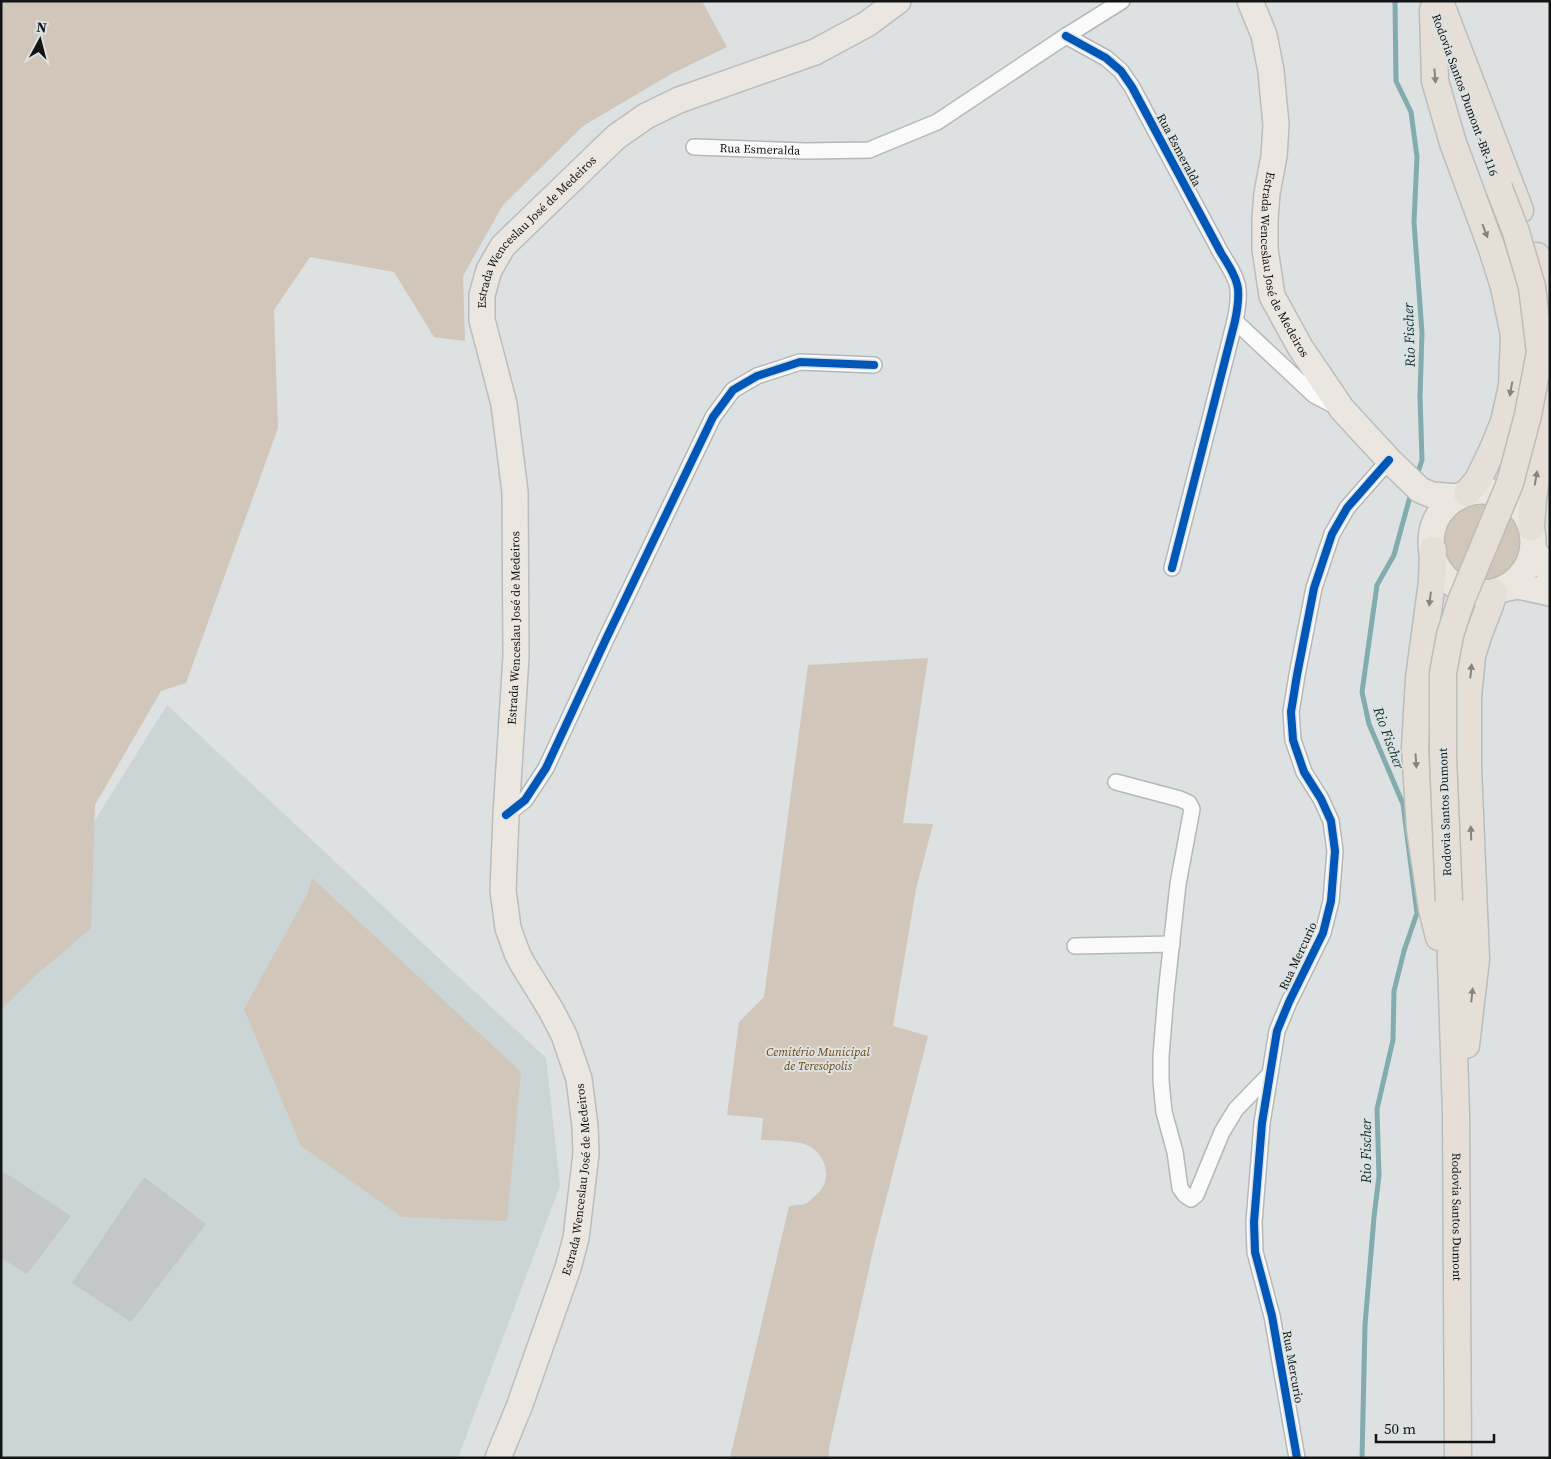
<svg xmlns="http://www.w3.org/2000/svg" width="1551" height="1459" viewBox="0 0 1551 1459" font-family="'Source Serif 4',serif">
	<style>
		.built { fill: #cbd5d5 }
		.green { fill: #d0c6b9 }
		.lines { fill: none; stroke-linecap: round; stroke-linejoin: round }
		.stream { stroke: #83acaf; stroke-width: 5 }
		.building { fill: #c4c7c7 }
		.minor-casing { stroke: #b5b8b8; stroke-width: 18 }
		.primary-casing { stroke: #bbbdbd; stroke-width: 28 }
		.trunk-casing { stroke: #bbbdbd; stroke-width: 29 }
		.minor { stroke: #fafafa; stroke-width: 15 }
		.primary { stroke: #ebe6e0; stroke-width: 25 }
		.trunk { stroke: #e6dfd8; stroke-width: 26 }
		.trunk-bridge-casing { stroke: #bbbdbd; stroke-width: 29; stroke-linecap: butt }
		.trunk-bridge { stroke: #e6dfd8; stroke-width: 26 }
		.cycleway-casing { stroke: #dce2e2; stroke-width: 11 }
		.cycleway { stroke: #0057b8; stroke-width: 8 }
		.oneway { fill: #878480 }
		.labels { text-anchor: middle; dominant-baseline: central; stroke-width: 4; stroke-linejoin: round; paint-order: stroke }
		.street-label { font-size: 12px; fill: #131515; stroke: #dce2e2 }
		.park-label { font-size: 12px; font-style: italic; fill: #70440c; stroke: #dce2e2 }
		.water-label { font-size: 14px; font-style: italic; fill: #133134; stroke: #dce2e2 }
	</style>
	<rect width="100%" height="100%" fill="#dde1e1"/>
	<!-- built -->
	<polygon class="built" points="167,705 546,1058 560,1186 458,1458 1,1458 1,971"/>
	<!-- green -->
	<g class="green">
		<polygon points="1,1 702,1 727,47 671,74 583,126 503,205 463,276 465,341 434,337 394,272 310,257 274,310 278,428 186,683 161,691 95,805 91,928 35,976 1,1010"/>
		<path d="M 1476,503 L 1489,504 L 1459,578 C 1428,556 1441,511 1476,503 Z"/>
		<polygon points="1507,511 1518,522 1522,533 1523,547 1519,562 1509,575 1484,586 1477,585"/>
		<path d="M 928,658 L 903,823 L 933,824 L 916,889 L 893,1026 L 928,1036 L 875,1242 L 829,1448 L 829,1458 L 730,1458 L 789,1206 L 806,1204 C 811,1199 818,1195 822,1188 C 831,1175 824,1155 811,1147 C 799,1140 775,1141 761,1140 L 763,1118 L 727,1115 L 739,1022 L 764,997 L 808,665 Z"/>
		<polygon points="312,878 521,1072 507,1221 402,1217 301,1146 244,1009 308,893"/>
	</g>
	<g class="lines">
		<!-- stream -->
		<g class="stream">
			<polyline points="1395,1 1396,81 1411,112 1417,157 1414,222 1422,333 1420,396 1422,460 1417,475"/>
			<polyline points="1362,1458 1365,1325 1374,1217 1379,1176 1377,1109 1393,1040 1394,991 1404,951 1417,913 1403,804 1369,724 1362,692 1377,585 1394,555 1411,493"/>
		</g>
	</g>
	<!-- building -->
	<g class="building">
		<polygon points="1,1170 71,1216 27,1274 1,1258"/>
		<polygon points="144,1177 206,1224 131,1322 72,1283"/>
	</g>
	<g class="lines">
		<!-- minor casing -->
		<g class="minor-casing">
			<g id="minor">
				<path d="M 1066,36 L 1106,58 L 1121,71 L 1132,87 L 1221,253 C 1239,282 1242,287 1235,321 L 1172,568"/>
				<path id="s1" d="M 694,147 L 806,151 L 869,150 L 937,122 L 1066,36 L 1122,1"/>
				<polyline points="1235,321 1314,395 1337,407"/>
				<polyline points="1116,782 1180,799 1189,803 1192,809 1178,884 1166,994 1161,1056 1161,1081 1164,1112 1175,1152 1180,1188 1185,1195 1191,1199 1196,1195 1222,1132 1236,1109 1269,1075"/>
				<polyline points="506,815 525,800 546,768 606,639 713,417 733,390 757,376 800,362 874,365"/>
				<polyline points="1075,946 1172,944"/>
				<polyline points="1297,1458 1272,1316 1255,1252 1254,1222 1262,1123 1277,1031 1289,1002 1323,933 1331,901 1335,851 1331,821 1321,799 1304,772 1293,740 1291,712 1297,675 1314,588 1332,534 1347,508 1389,460"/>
			</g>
		</g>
		<!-- primary casing -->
		<g class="primary-casing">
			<g id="primary">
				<path id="s2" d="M 1250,1 L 1264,35 L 1271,71 L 1276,125 L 1274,156 L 1267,193 L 1265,219 L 1265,249 L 1272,296 L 1300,347 L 1342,409 L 1389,460 L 1420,490 L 1432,495 L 1459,497"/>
				<circle cx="1482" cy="542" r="51"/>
				<polyline points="1533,549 1550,573"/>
				<polyline points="1503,589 1518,586 1550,593"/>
				<path id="s3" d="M 498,1458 L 519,1407 L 568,1268 L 576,1238 L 586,1154 L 585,1126 L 579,1079 L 564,1035 L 551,1010 L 522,963 L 517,953 L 508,928 L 505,905 L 503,891 L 506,815 L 516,656 L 515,492 L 504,404 L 482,320 L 482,295 L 489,270 L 503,246 L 616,137 L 646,116 L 679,100 L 815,52 L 867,24 L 898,1"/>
			</g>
		</g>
		<!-- trunk casing -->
		<g class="trunk-casing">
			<g id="trunk">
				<polyline points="1440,2 1520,210"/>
				<polyline points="1433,10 1435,81 1453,143 1492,249 1504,287 1514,335 1512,386 1504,422 1492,451 1478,480 1467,493"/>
				<polyline points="1537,256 1550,311"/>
				<polyline points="1531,527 1533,498 1550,404"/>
				<polyline points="1433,550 1432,582 1419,678 1415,748 1420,829 1432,909 1439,937"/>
				<path id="s4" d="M 1449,901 L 1456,1113 L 1458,1458"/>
				<polyline points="1466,1045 1476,959 1468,767 1468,697 1472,656 1478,636 1490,605 1494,592"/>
			</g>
		</g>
		<!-- minor -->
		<use href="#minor" class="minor"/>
		<!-- primary -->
		<use href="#primary" class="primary"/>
		<!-- trunk -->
		<use href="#trunk" class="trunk"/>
		<!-- trunk-bridge casing -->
		<g class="trunk-bridge-casing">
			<polyline id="trunk-bridge" points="1449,901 1443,756 1443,673 1450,635 1461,601 1510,483 1528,415 1540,352 1532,287 1516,232 1499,188"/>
		</g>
		<!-- trunk-bridge -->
		<use href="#trunk-bridge" class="trunk-bridge"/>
		<!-- cycleway casing -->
		<g class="cycleway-casing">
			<g id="cycleway">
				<path d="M 1066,36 L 1106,58 L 1121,71 L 1132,87 L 1221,253 C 1239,282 1242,287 1235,321 L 1172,568"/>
				<polyline points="506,815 525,800 546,768 606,639 713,417 733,390 757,376 800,362 874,365"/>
				<polyline points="1297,1458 1272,1316 1255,1252 1254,1222 1262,1123 1277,1031 1289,1002 1323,933 1331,901 1335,851 1331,821 1321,799 1304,772 1293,740 1291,712 1297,675 1314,588 1332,534 1347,508 1389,460"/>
			</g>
		</g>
		<!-- cycleway -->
		<use href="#cycleway" class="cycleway"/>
	</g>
	<!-- one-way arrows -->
	<defs><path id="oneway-solid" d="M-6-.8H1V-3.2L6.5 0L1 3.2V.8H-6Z" transform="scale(1.25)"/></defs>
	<g class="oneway">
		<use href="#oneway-solid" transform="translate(1435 76) rotate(85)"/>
		<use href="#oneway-solid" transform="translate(1485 231) rotate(69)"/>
		<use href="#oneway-solid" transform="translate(1511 389) rotate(100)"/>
		<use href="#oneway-solid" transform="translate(1536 478) rotate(-80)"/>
		<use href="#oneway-solid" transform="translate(1430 599) rotate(97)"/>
		<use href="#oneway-solid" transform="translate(1471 671) rotate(-84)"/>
		<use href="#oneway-solid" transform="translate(1416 761) rotate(86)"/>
		<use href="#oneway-solid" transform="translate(1471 833) rotate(-92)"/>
		<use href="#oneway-solid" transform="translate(1472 995) rotate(-84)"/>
	</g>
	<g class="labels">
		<!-- street labels -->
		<g class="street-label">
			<text transform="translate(1465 95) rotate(70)">Rodovia Santos Dumont -BR-116</text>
			<text stroke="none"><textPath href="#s1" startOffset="66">Rua Esmeralda</textPath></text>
			<text transform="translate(1179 150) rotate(62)">Rua Esmeralda</text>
			<text stroke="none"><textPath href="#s3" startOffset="1282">Estrada Wenceslau José de Medeiros</textPath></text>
			<text stroke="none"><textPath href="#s2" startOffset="272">Estrada Wenceslau José de Medeiros</textPath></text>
			<text stroke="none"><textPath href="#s3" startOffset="862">Estrada Wenceslau José de Medeiros</textPath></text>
			<text transform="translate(1445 812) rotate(-92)">Rodovia Santos Dumont</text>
			<text transform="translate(1298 956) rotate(-65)">Rua Mercurio</text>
			<text stroke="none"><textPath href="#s3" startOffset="292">Estrada Wenceslau José de Medeiros</textPath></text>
			<text stroke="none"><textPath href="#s4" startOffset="316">Rodovia Santos Dumont</textPath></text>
			<text transform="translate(1293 1367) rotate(80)">Rua Mercurio</text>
		</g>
		<!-- park labels -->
		<g class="park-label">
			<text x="818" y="1052">Cemitério Municipal<tspan x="818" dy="14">de Teresópolis</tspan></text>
		</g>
		<!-- water labels -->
		<g class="water-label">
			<text transform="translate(1409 335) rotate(-92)">Rio Fischer</text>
			<text transform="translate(1389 738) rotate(70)">Rio Fischer</text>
			<text transform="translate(1366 1151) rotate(-90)">Rio Fischer</text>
		</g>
	</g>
	<!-- border -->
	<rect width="1551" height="1459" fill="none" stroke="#131515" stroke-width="5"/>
	<!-- north arrow -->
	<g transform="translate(40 40) rotate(7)" stroke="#dce2e2" stroke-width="4" paint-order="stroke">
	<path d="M0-4L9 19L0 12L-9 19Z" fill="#131515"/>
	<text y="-8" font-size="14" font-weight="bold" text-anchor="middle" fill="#131515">N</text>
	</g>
	<!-- scale -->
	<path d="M1376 1434v8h118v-8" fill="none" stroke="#131515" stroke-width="2.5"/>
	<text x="1384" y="1434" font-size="15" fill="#131515" stroke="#dce2e2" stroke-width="4" paint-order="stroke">50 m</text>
</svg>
